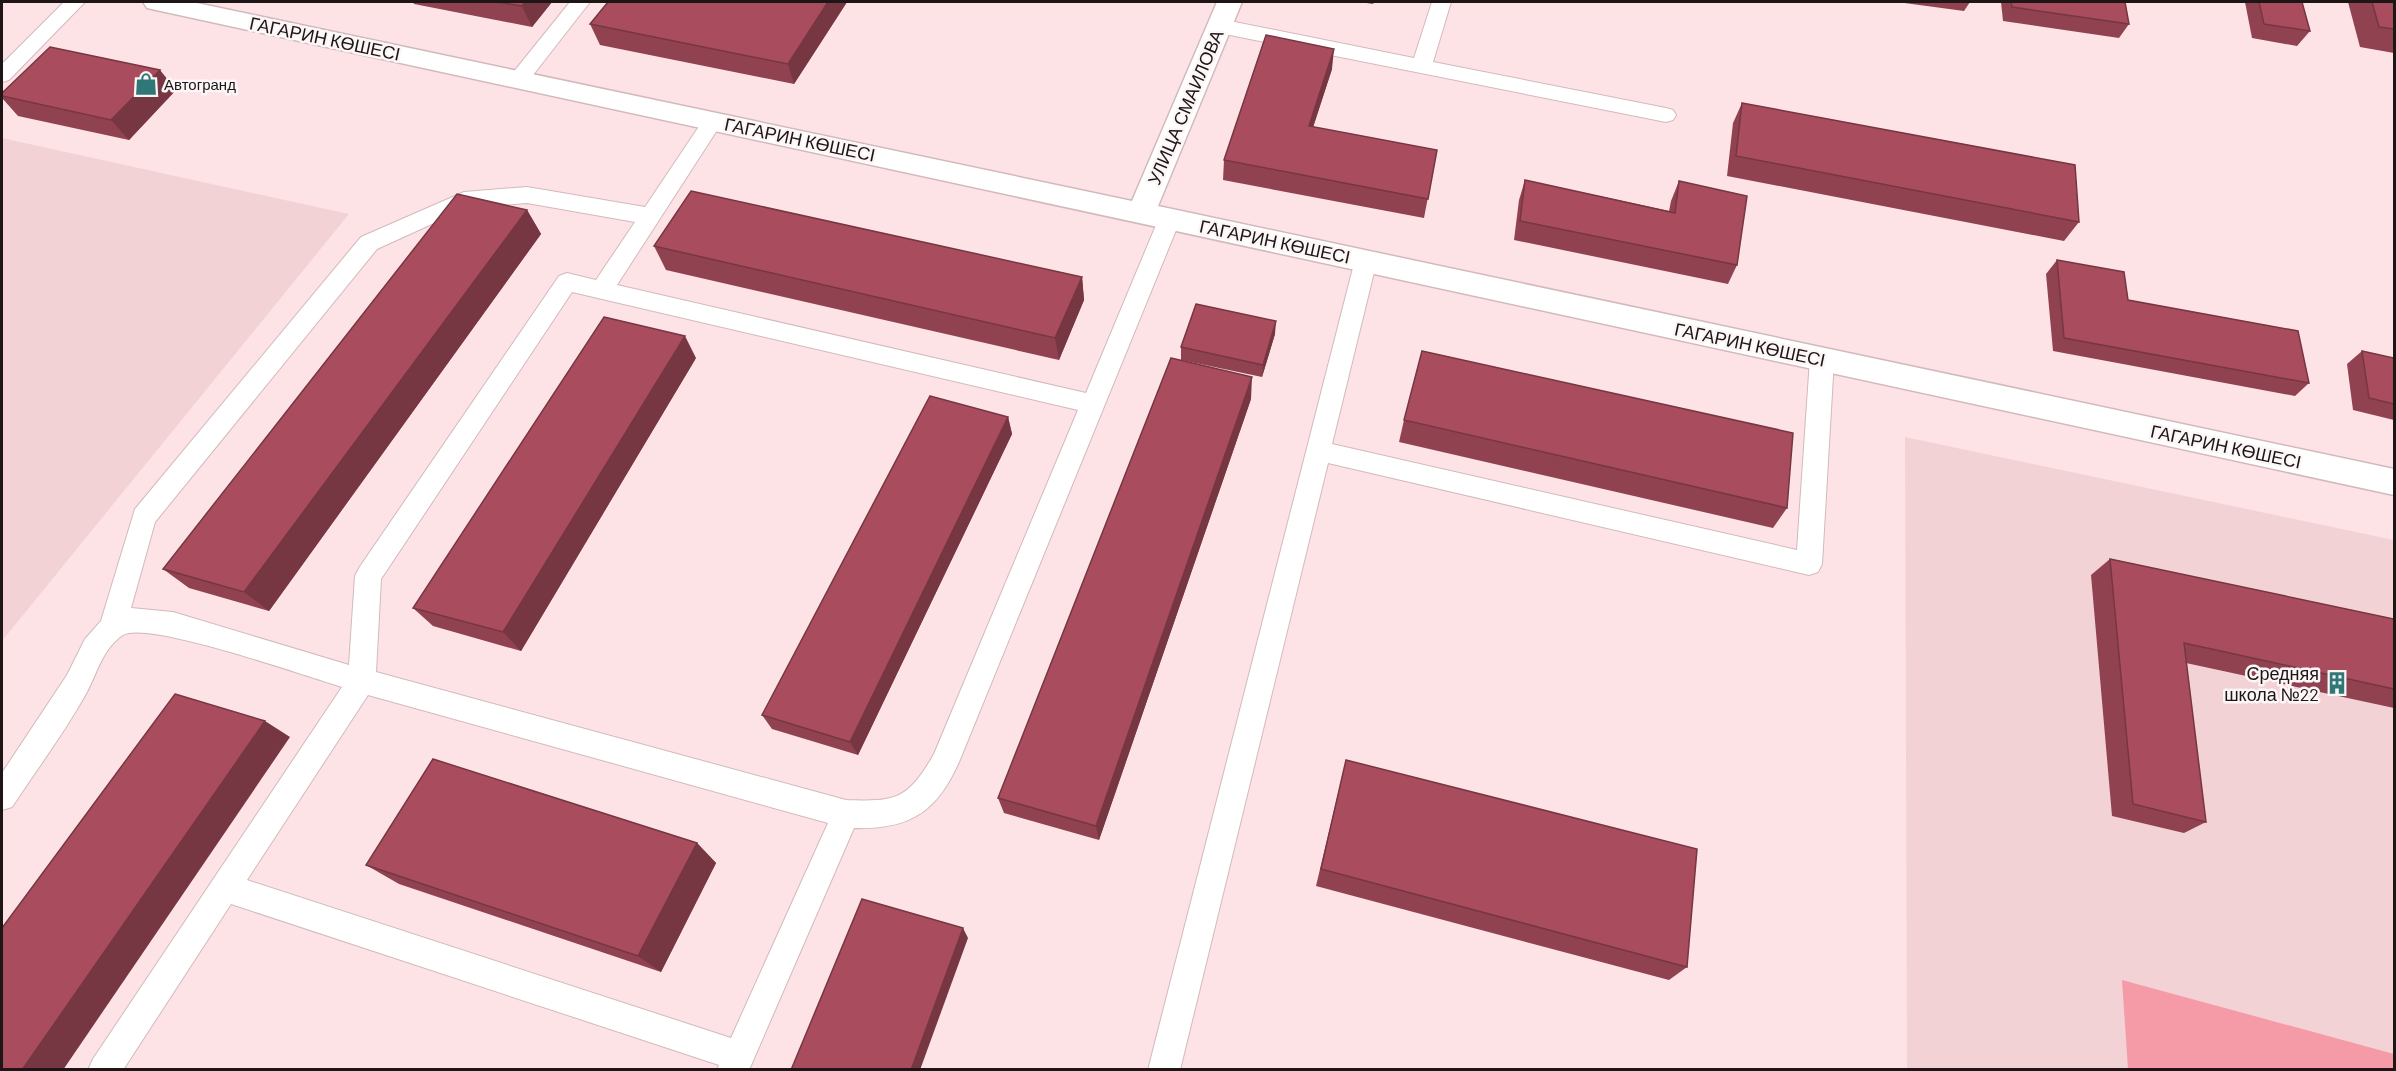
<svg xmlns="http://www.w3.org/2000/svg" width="2396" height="1071" viewBox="0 0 2396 1071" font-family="Barlow,sans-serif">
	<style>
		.built { fill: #f3d2d6 }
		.green { fill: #f59ba8 }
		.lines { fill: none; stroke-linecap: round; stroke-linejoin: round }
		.lane-casing { stroke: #d2b9bc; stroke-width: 2 }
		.secondary-casing { stroke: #d2b9bc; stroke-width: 3 }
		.lane { fill: #fff; fill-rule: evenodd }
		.secondary { fill: #fff; fill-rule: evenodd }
		.wall { fill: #914251 }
		.shaded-wall { fill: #763642 }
		.building { fill: #a94d5e; stroke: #763642; stroke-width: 1.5 }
		.labels { text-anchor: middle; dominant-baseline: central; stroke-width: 5; stroke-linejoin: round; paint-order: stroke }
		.far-poi-label { font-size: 15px; fill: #1d1516; stroke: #fcf6f7; text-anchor: start }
		.street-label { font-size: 18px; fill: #1d1516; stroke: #fcf6f7 }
		.poi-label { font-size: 18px; fill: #1d1516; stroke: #fcf6f7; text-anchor: end }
	</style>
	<rect width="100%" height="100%" fill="#fde3e6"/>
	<!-- built -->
	<g class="built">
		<polygon points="2,138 349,214 2,641"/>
		<polygon points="1905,437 2394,540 2394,1069 1907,1069"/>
	</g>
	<!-- green -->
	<polygon class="green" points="2122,980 2394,1054 2394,1069 2128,1069"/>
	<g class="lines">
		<!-- lane casing -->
		<g class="lane-casing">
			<g id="lane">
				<polygon points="64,2 85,2 9,80 2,82 2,64"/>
				<polygon points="570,2 590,2 526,84 519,86 512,84 509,79 512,74"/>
				<polygon points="1432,2 1451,2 1433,62 1666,108 1673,110 1676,115 1673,120 1666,122 1220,33 1213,31 1210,26 1213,21 1220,19 1414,58"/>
				<path d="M 713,114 L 720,116 L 723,121 L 617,285 L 1086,393 L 1159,218 L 1162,212 L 1170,210 L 1178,212 L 1181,218 L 959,762 C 937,812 909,830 854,828 L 749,1070 L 717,1070 L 719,1065 L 231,904 L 123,1070 L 88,1070 L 93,1059 L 342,687 C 308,677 147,620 123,635 C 103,648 97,673 87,692 C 65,732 37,769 12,807 L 2,810 L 2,773 L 67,675 L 85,639 L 101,621 L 135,509 L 361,237 L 464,192 L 527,187 L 645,207 L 706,116 ZM 527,203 L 635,222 L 596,280 L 567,273 L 559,276 L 359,568 L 355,576 L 349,665 L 173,612 L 131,608 L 155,522 L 377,249 L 467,208 ZM 572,292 L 1078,410 L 934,754 C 908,799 897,802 846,800 L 376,672 L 381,579 ZM 368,695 L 828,823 L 731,1038 L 247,880 Z"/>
				<polygon points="1366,252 1374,254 1377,260 1332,444 1797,550 1810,359 1814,352 1822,350 1830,352 1834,359 1822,564 1818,572 1809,575 1328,463 1180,1070 1148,1070 1355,260 1358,254"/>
			</g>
		</g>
		<!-- secondary casing -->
		<g class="secondary-casing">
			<polygon id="secondary" points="143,2 192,2 1132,201 1217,2 1242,2 1158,206 2394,469 2394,495 156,10 147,8"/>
		</g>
		<!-- lane -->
		<use href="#lane" class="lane"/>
		<!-- secondary -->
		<use href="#secondary" class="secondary"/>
	</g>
	<!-- wall -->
	<g class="wall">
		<polygon points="413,2 552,2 532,27 414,4"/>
		<polygon points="608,2 847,2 794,84 600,45 590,24"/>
		<polygon points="1360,2 1374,2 1373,4"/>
		<polygon points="1897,2 1970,2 1964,11"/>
		<polygon points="2001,2 2125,2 2129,24 2119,38 2003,21"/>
		<polygon points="2245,2 2302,2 2310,31 2297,46 2252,38"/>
		<polygon points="2348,2 2394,2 2394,53 2360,47"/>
		<polygon points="1332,69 1313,127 1437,150 1424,218 1223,180 1224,160"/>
		<polygon points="176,90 129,140 18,116 2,98 2,93"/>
		<polygon points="1742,103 2079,222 2064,241 1727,176 1733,123"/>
		<polygon points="1525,180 1669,211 1671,201 1679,181 1737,265 1728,284 1514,240 1519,200"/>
		<polygon points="527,210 541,234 269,611 189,588 163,569"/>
		<polygon points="654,246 1082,277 1084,300 1059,360 666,270"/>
		<polygon points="2057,260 2128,300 2309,383 2295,396 2053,351 2046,274"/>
		<polygon points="1275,334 1262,377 1181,360 1181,347"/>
		<polygon points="2362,351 2394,358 2394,420 2353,410 2347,364"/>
		<polygon points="696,358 521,651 433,626 413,608"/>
		<polygon points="1251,399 1099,840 1004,813 998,798"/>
		<polygon points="1008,417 1012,434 858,755 772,729 762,715"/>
		<polygon points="1404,420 1787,508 1773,528 1399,442"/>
		<polygon points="2110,559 2394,619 2394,708 2186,663 2206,822 2184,833 2112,816 2091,575"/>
		<polygon points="1346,760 1687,967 1669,980 1316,886"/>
		<polygon points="697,843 716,863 661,972 399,884 366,865"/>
	</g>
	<!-- shaded-wall -->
	<g class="shaded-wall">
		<polygon points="525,2 552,2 532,27 522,6"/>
		<polygon points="828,2 847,2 794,84 788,64"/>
		<polygon points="1334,49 1332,69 1307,146 1309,126"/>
		<polygon points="160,70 176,90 129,140 111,120"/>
		<polygon points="527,210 541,234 269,611 244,592"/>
		<polygon points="1082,277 1084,300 1059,360 1055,338"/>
		<polygon points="1276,321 1275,334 1262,377 1263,365"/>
		<polygon points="685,336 696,358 521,651 503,632"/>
		<polygon points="1252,377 1251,399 1099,840 1096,826"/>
		<polygon points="1008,417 1012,434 858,755 850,742"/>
		<polygon points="265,721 290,737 63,1070 22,1070"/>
		<polygon points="697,843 716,863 661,972 638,956"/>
		<polygon points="963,928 968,938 920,1070 911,1070"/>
	</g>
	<!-- building -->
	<g class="building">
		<polygon points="497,2 525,2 522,6"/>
		<polygon points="608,2 828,2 788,64 590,24"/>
		<polygon points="2011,2 2125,2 2129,24 2012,7"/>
		<polygon points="2259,2 2302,2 2310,31 2264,24"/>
		<polygon points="2372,2 2394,2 2394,29 2379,27"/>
		<polygon points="1266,35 1334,49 1309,126 1437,150 1428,199 1224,160"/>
		<polygon points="50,47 160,70 111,120 2,96 2,93"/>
		<polygon points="1742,103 2075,165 2079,222 1736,156"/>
		<polygon points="1525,180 1675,213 1679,181 1747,196 1737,265 1520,221"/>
		<polygon points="691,191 1082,277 1055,338 654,246"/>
		<polygon points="457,194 527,210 244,592 163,569"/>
		<polygon points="2057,260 2124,272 2128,300 2298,331 2309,383 2064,338"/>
		<polygon points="1196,304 1276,321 1263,365 1181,347"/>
		<polygon points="604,317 685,336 503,632 413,608"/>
		<polygon points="1422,351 1793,433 1787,508 1404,420"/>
		<polygon points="2362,351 2394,358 2394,404 2369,398"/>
		<polygon points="1171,358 1252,377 1096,826 998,798"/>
		<polygon points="930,396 1008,417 850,742 762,715"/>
		<polygon points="2110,559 2394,619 2394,689 2184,643 2206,822 2133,804"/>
		<polygon points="175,694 265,721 22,1070 2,1070 2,928"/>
		<polygon points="433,759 697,843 638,956 366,865"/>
		<polygon points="1346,760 1697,849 1687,967 1321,869"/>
		<polygon points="862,899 963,928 911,1070 791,1070"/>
	</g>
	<!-- icons -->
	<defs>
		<g id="shop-bare" transform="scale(1.8)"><path d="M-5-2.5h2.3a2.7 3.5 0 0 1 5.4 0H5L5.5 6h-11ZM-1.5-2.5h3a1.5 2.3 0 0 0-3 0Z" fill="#2f7877" stroke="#fcf6f7" stroke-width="2.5" paint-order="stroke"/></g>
		<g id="building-bare" transform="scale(1.8)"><path d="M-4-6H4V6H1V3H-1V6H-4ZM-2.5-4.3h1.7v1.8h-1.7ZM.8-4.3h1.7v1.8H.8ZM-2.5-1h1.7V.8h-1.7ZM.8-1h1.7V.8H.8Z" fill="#2f7877" stroke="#fcf6f7" stroke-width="2.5" paint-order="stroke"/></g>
	</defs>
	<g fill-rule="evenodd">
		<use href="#shop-bare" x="146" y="84"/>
		<use href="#building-bare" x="2337" y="683"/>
	</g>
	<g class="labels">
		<!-- far-poi labels -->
		<g class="far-poi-label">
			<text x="164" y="84">Автогранд</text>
		</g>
		<!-- street labels -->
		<g class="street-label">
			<text transform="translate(325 38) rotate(12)">ГАГАРИН КӨШЕСІ</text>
			<text transform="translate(1185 107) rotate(-67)">УЛИЦА СМАИЛОВА</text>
			<text transform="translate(800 139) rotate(12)">ГАГАРИН КӨШЕСІ</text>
			<text transform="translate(1275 241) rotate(12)">ГАГАРИН КӨШЕСІ</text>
			<text transform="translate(1750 344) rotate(12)">ГАГАРИН КӨШЕСІ</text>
			<text transform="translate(2226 446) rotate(12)">ГАГАРИН КӨШЕСІ</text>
		</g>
		<!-- poi labels -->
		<g class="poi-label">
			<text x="2319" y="673">Средняя<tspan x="2319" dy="21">школа №22</tspan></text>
		</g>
	</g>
	<!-- border -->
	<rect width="2396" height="1071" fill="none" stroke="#1d1516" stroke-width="6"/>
</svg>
